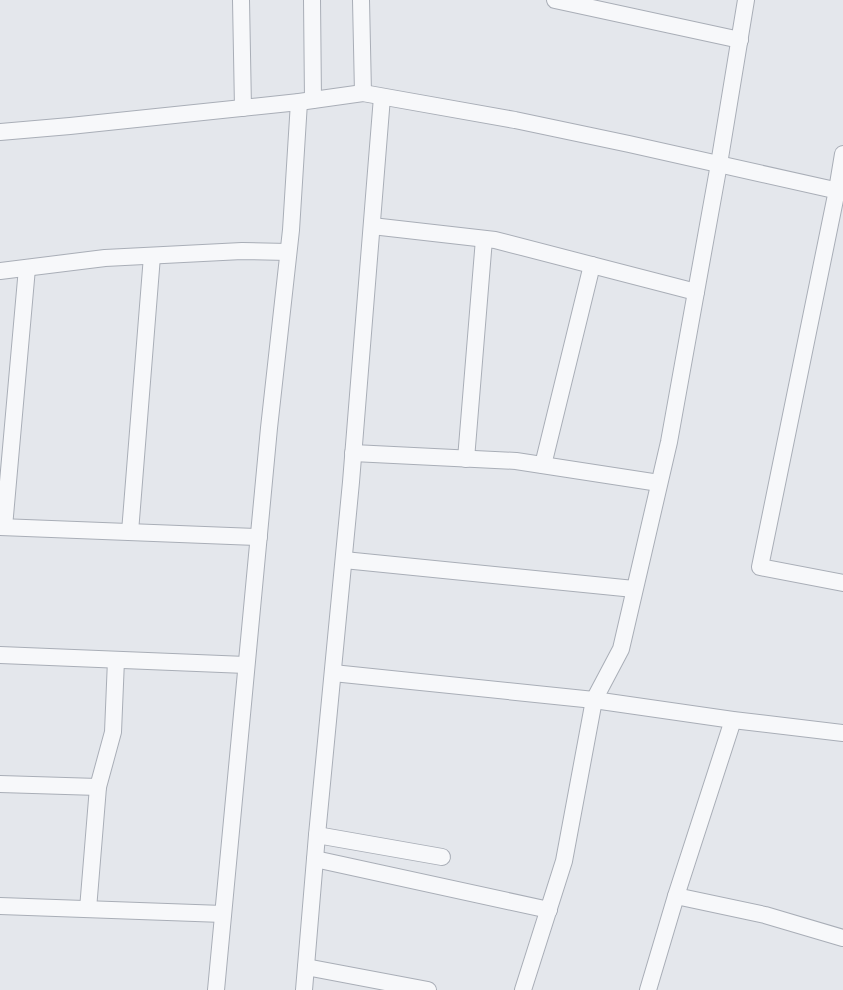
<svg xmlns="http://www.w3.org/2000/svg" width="843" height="990" viewBox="0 0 843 990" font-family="'Open Sans',sans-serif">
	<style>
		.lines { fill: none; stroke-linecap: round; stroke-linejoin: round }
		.street-casing { stroke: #a9aeb7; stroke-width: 18 }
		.street { stroke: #f7f8fa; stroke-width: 16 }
	</style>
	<rect width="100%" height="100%" fill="#e4e7ec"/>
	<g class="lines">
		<!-- street casing -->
		<g class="street-casing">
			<g id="street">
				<polyline points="241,0 243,108"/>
				<polyline points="312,0 313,100"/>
				<polyline points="361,0 363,93"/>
				<polyline points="555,0 740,40"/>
				<polyline points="0,132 70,126 299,102 363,93 515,120 629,144 843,192"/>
				<polyline points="843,154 837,190 760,567 843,583"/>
				<polyline points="372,226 495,240 696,292"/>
				<polyline points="0,271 105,258 242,251 288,252"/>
				<polyline points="353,453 516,461 659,483"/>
				<polyline points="466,459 484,239"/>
				<polyline points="543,465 592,265"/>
				<polyline points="0,527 259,537"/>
				<polyline points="4,527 27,268"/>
				<polyline points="130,532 152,256"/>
				<polyline points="344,560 634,589"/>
				<polyline points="0,655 246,665"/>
				<polyline points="333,673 594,700 733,720 843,733"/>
				<polyline points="0,784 98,787"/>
				<polyline points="317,835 442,857"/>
				<polyline points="315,859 549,910"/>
				<polyline points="676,896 765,915 843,938"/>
				<polyline points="0,906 223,914"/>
				<polyline points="88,909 98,787 113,732 116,660"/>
				<polyline points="306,967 428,990"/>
				<polyline points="216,990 269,428 291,230 299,102"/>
				<polyline points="304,990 317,835 351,482 382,97"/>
				<polyline points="523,990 564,861 594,700 621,649 669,442 719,164 746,0"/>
				<polyline points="648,990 676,896 733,720"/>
			</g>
		</g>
		<!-- street -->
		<use href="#street" class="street"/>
	</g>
</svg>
